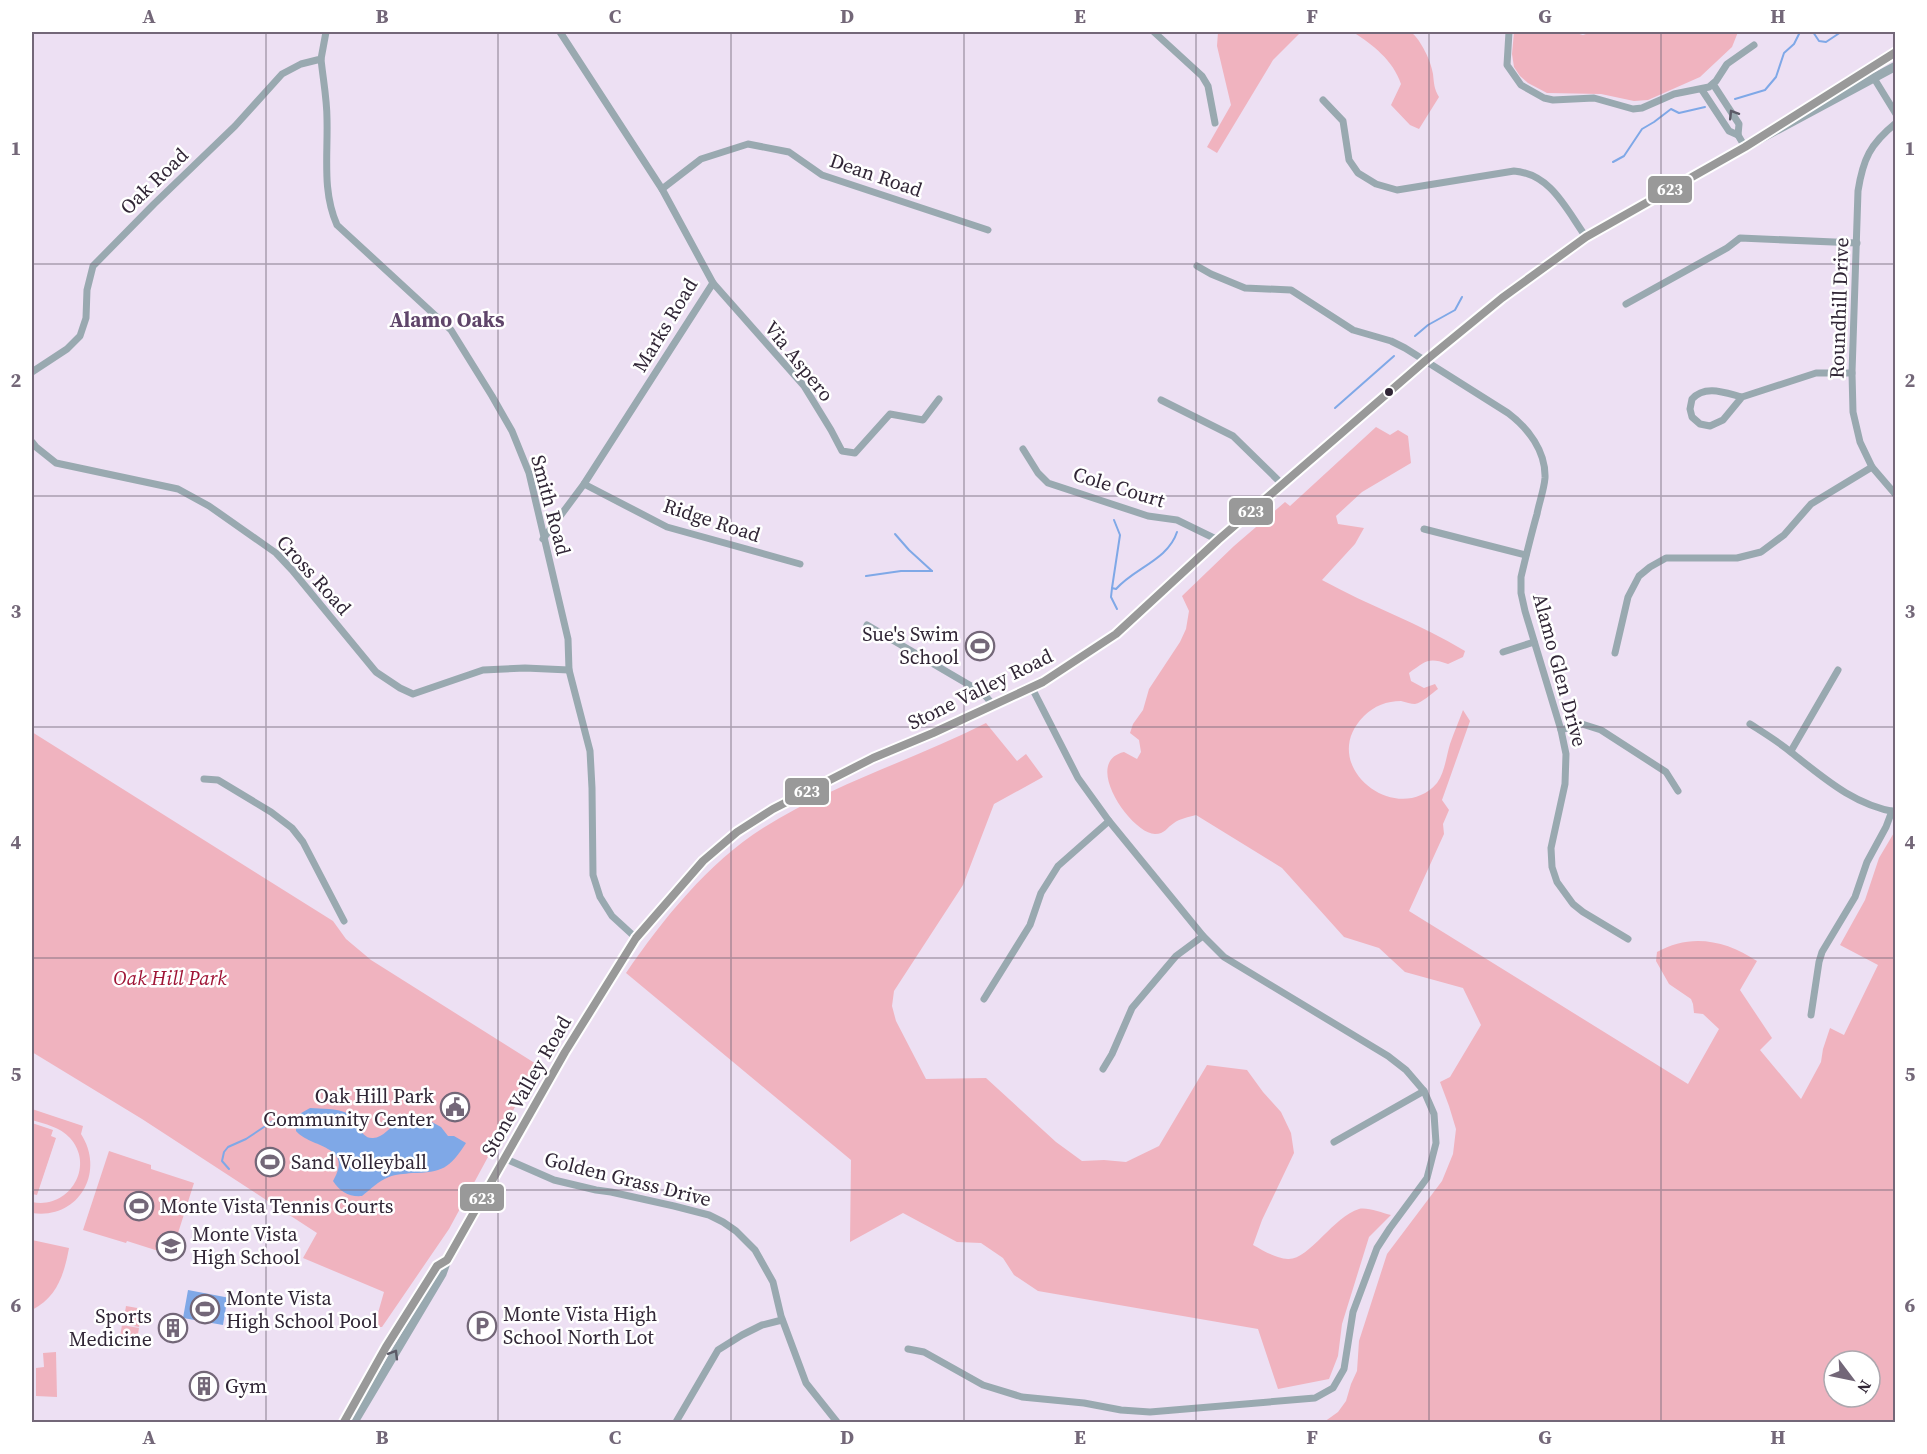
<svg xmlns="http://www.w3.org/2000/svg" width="1927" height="1454" viewBox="0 0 1927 1454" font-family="'Source Serif 4',serif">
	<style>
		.green { fill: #f0b3bf; fill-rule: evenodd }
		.water { fill: #7fa8e7 }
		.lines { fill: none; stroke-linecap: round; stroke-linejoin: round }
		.stream { stroke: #7fa8e7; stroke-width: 2 }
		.minor { stroke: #99a9b0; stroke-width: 7 }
		.tertiary { stroke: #99a9b0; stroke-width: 9 }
		.bus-1-casing { stroke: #fff; stroke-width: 12 }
		.bus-1 { stroke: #999; stroke-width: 8 }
		.oneway { stroke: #5b5a67 }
		.grid { fill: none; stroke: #736778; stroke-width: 1.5; stroke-opacity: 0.55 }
		.bus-dot { fill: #312636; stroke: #fff; stroke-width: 2 }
		.labels { text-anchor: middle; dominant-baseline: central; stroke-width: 5; stroke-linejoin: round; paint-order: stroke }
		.street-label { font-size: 20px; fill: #312636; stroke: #fff }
		.poi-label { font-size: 20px; fill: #312636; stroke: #fff; text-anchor: start }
		.park-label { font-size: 20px; font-style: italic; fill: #9f1435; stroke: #fff }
		.neighbourhood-label { font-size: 21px; font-weight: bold; fill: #5f456a; stroke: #fff }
		.line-badge { stroke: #fff; stroke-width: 2 }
		.badge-label { font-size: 16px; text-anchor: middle; font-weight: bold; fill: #fff }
		.neatline { fill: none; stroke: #736778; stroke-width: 2 }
		.grid-label { font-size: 20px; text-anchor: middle; font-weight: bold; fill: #736778 }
	</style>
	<rect width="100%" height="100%" fill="#ede0f3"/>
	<!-- green -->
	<g class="green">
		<polygon points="1218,32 1301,32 1273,60 1217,153 1207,147 1231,105 1217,46"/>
		<path d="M 1353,32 L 1411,32 C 1421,40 1431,61 1433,74 C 1434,83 1434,89 1439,97 L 1419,129 L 1410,125 L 1391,105 L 1401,84 C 1393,60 1373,45 1353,32 Z"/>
		<polygon points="1514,32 1572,32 1583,35 1592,32 1738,32 1732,47 1700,77 1648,100 1634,101 1601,94 1547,93 1528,83 1520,76 1514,67 1512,54"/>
		<path d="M 1376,427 L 1390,435 L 1398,430 L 1408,436 L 1411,463 L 1362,492 L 1336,516 L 1338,524 L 1364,528 L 1355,544 L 1322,580 C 1369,606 1419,623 1465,651 L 1463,657 L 1448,664 C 1428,657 1426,661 1409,673 L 1411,681 L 1424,688 L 1435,684 L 1438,689 C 1432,693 1422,703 1415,704 C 1411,704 1406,702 1401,701 C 1387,701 1374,706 1364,716 C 1315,765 1397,829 1437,783 C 1445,772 1446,757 1450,744 C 1454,732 1459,721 1463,710 L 1470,721 L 1442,800 L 1449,810 L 1443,824 L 1444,834 L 1409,911 L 1688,1084 L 1719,1029 L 1703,1014 L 1694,1013 L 1693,1004 L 1691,999 L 1669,984 L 1656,961 L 1657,952 C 1690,933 1726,940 1757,961 L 1740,990 L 1772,1038 L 1760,1050 L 1801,1099 L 1821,1062 L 1823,1049 L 1830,1028 L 1844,1035 L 1878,965 L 1840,945 L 1865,900 L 1879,858 L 1895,831 L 1895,1422 L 1324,1422 L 1338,1412 L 1346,1401 L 1351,1384 L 1357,1371 L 1359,1341 L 1387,1254 L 1442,1181 L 1453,1154 L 1456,1129 L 1449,1106 L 1440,1082 L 1450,1077 L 1481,1025 L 1463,988 L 1405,972 L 1379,948 L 1344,937 L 1282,868 L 1196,815 C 1189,817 1179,819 1174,823 C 1166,828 1165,834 1155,834 C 1132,834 1081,762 1124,752 L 1137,759 L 1141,752 L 1139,740 L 1130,733 L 1133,724 L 1143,710 L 1149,689 L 1180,642 L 1186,629 L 1189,611 L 1182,596 L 1234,546 L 1285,502 L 1290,506 ZM 1834,1361 L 1870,1361 L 1870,1397 L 1834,1397 Z"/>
		<path d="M 986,723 L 1017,761 L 1026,754 L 1043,777 L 994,804 L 963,885 L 894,991 L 892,1006 L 896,1021 L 926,1079 L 986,1078 L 1056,1142 L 1082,1161 L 1104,1160 L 1126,1162 L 1159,1146 L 1207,1065 L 1247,1070 L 1263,1092 L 1281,1112 L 1291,1133 L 1294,1153 L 1262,1220 L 1253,1245 C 1264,1251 1275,1258 1288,1259 C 1309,1260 1334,1216 1359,1209 C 1367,1207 1382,1213 1391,1215 L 1369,1237 L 1342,1324 L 1338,1356 L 1329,1379 L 1278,1389 L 1258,1329 L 1038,1291 L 1014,1275 L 1003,1258 L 981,1243 L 957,1242 L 903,1213 L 850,1242 L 851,1160 L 626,973 C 663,919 708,863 763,828 C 833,784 913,760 986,723 Z"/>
		<polygon points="32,732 333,921 346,939 371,960 541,1067 515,1107 449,1229 382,1327 374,1327 384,1292 303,1258 317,1233 142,1119 32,1052"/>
		<path d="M 32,1109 L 83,1126 L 81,1134 C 106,1173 78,1220 32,1213 L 32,1202 C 68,1210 96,1167 70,1138 C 60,1127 45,1124 32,1120 Z"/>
		<polygon points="32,1123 53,1130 51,1136 56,1138 37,1195 32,1194"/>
		<polygon points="109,1151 151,1165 151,1169 194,1183 171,1255 127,1241 126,1243 83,1230"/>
		<path d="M 32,1240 L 69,1248 C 64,1275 57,1297 32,1310 Z"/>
		<polygon points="126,1306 143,1309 139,1327 123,1324"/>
		<polygon points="122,1325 139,1328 136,1346 119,1342"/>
		<polygon points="56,1352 57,1397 36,1396 36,1368 44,1367 43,1353"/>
	</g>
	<!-- water -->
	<g class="water">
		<path d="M 310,1108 C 322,1109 336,1108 347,1113 C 358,1118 359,1138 372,1138 C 382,1139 391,1126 399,1121 C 405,1117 414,1118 421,1116 L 441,1127 L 448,1136 L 454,1136 L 466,1143 C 450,1168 442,1173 412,1173 C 404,1174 396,1174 389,1177 C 378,1181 371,1189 362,1196 C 349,1197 340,1192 333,1181 C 355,1145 310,1148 296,1131 L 296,1116 Z"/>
		<polygon points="188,1290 230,1298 229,1301 227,1301 223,1325 183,1318"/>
	</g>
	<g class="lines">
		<!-- stream -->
		<g class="stream">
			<polyline points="1813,32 1819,41 1826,42 1841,32"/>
			<polyline points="1862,32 1868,32"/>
			<polyline points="1735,99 1765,90 1776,77 1784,53 1794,44 1800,32"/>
			<polyline points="1613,162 1624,156 1642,129 1654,122 1671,109 1679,113 1705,107"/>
			<polyline points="1415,336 1428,325 1455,310 1462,297"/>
			<polyline points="1335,408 1394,356"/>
			<polyline points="895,534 909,550 932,571"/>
			<polyline points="866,576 901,571 932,571"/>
			<polyline points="1112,588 1120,535 1114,520"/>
			<path d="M 1117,609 L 1111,597 L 1112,588 L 1116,589 C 1134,568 1168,560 1177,532"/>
			<polyline points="229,1169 222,1161 224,1152 228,1147 246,1139 273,1121 282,1119 295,1120"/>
		</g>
		<!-- minor -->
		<g class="minor">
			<polyline points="1154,32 1202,76 1208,86 1215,123"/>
			<polyline points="1509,32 1507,65 1521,85 1544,98 1553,100 1594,98 1633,109 1642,108 1674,94 1709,87 1716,81 1727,64 1754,45"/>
			<path d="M 321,59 C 323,79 327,99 327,119 C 328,156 322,191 337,225 L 451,330 L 492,396 L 512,431 L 529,473 L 568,639 L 569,670 L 590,751 L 592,788 L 593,875 L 600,897 L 612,916 L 636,938"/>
			<polyline points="1872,75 1896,114"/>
			<polyline points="1713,84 1739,124 1738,135 1745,147"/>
			<polyline points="1702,90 1729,131 1738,135"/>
			<path d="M 1323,100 L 1343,121 L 1349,160 L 1358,173 L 1376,184 L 1397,190 L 1514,171 C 1551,174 1566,209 1586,237"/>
			<path d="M 1896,123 C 1870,144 1863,159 1858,191 L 1852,373 L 1853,412 L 1860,442 L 1872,467 L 1896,495"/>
			<polyline points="662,189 701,159 748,144 789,152 822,175 988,230"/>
			<path d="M 1197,266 L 1211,274 L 1245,288 L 1291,290 L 1353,330 L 1391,341 L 1405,348 L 1508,413 C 1528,428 1546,451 1545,478 C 1544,490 1539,503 1537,514 C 1531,535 1526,556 1521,577 L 1521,593 L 1525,611 L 1561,730 L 1566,754 L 1565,784 L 1551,848 L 1552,867 L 1557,882 L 1573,904 L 1583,912 L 1628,939"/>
			<polyline points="713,283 804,386 831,430 842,451 855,453 890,414 923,420 939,399"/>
			<polyline points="1626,304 1727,248 1740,238 1857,243"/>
			<polyline points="32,372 67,349 80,336 86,318 87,290 93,266 154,204 235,126 282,74 301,64 321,59 326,32"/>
			<path d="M 1742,397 C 1726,393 1705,384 1692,399 L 1690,409 L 1692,417 L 1700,424 L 1710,426 L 1723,420 L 1742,397 L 1816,373 L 1852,373"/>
			<polyline points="1161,400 1233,436 1283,485"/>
			<polyline points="32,442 36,447 56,463 178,489 209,506 276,553 292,570 376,672 400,688 413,694 483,670 525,668 569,670"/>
			<polyline points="1023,449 1038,473 1048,483 1148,516 1177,520 1218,540"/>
			<polyline points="584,484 667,527 800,564"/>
			<polyline points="1424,529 1526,555"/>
			<polyline points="543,539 584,484 713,283 662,189 560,32"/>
			<polyline points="867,625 983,693 994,706"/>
			<polyline points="1503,652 1534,642"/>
			<polyline points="1615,653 1628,597 1639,576 1650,567 1666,558 1737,558 1761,552 1784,535 1811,504 1872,467"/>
			<path d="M 1750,724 C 1764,733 1779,742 1792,753 C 1824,778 1854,805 1896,812"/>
			<polyline points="1561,730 1582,724 1601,730 1666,772 1678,791"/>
			<polyline points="1791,751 1838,670"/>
			<polyline points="204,779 218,780 271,812 292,828 303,842 344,921"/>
			<polyline points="984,999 1030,925 1041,893 1058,866 1109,821"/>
			<polyline points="1811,1015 1819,962 1822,952 1855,897 1867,862 1886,827 1892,811"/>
			<polyline points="1103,1069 1112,1054 1132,1008 1176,956 1203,936"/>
			<polyline points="1334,1142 1424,1091"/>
			<polyline points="506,1159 554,1180 596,1190 611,1192 674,1206 709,1215 723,1222 736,1231 755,1250 773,1282 781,1316 806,1383 837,1422"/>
			<polyline points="908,1349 924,1352 983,1385 1022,1397 1084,1403 1121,1410 1150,1412 1315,1398 1333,1388 1344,1369 1353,1312 1377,1248 1390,1228 1427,1178 1436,1143 1434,1114 1424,1091 1406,1070 1388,1056 1224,957 1203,936 1109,821 1078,778 1032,688"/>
			<polyline points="676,1422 718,1350 742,1335 762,1325 782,1320"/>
		</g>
		<!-- tertiary -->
		<g class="tertiary">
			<polyline points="1806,109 1896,52"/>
			<polyline points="344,1422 386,1347 437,1266 447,1260"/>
			<polyline points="354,1422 442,1274 447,1260 565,1052 636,938 703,861 737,832 773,809 873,758 933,733 1043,682 1116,634 1218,540 1425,361 1502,298 1586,237 1745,147 1896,66"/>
		</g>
		<!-- bus-1 casing -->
		<g class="bus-1-casing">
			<polyline id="bus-1" points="344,1422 386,1347 437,1266 447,1260 565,1052 636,938 703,861 737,832 773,809 873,758 933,733 1043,682 1116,634 1218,540 1425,361 1502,298 1586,237 1745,147 1896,52"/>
		</g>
		<!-- bus-1 -->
		<use href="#bus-1" class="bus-1"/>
	</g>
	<!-- one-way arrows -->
	<defs><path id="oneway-chevron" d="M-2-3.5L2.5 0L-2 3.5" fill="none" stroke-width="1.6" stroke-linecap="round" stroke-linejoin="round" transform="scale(1.5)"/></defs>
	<g class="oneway">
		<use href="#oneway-chevron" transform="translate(1733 114) rotate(-122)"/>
		<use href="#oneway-chevron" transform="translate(394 1354) rotate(-59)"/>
	</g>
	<!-- grid -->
	<path class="grid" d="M 266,32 L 266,1422M 498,32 L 498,1422M 731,32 L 731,1422M 964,32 L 964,1422M 1196,32 L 1196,1422M 1429,32 L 1429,1422M 1661,32 L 1661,1422M 32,264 L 1896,264M 32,496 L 1896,496M 32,727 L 1896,727M 32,958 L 1896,958M 32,1190 L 1896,1190"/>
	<!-- icons -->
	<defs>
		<g id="stadium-ring" transform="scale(1.5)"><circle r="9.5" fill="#fff" stroke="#736778" stroke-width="1.5"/><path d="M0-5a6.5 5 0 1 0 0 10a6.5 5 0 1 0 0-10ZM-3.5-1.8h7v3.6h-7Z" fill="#736778"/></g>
		<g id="civic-ring" transform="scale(1.5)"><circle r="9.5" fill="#fff" stroke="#736778" stroke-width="1.5"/><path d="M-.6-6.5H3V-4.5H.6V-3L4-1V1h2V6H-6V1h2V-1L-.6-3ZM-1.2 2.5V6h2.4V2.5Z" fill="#736778"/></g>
		<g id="school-ring" transform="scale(1.5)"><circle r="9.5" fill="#fff" stroke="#736778" stroke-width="1.5"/><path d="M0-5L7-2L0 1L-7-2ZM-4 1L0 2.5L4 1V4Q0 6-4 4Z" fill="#736778"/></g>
		<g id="parking-ring" transform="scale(1.5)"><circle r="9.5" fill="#fff" stroke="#736778" stroke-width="1.5"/><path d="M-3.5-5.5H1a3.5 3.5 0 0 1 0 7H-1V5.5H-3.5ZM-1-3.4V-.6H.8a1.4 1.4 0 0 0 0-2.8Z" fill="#736778"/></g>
		<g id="building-ring" transform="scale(1.5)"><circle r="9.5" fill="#fff" stroke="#736778" stroke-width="1.5"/><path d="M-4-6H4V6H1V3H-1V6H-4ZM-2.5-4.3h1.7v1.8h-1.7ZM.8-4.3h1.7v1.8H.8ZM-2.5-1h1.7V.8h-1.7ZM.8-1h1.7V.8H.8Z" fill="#736778"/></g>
	</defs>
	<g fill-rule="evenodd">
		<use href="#stadium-ring" x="980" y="646"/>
		<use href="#civic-ring" x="455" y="1107"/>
		<use href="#stadium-ring" x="270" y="1162"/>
		<use href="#stadium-ring" x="139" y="1206"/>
		<use href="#school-ring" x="171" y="1246"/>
		<use href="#stadium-ring" x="205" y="1309"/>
		<use href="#parking-ring" x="482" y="1326"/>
		<use href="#building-ring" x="173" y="1328"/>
		<use href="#building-ring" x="204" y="1386"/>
	</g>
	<!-- markers -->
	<circle class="bus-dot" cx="1389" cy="392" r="5"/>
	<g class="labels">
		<!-- street labels -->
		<g class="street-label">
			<text transform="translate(876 175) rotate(19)">Dean Road</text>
			<text transform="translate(154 181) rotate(-44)">Oak Road</text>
			<text transform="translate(1839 308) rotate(-88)">Roundhill Drive</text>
			<text transform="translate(665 325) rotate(-59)">Marks Road</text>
			<text transform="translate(799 361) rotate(51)">Via Aspero</text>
			<text transform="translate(1119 487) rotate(17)">Cole Court</text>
			<text transform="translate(551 505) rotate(75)">Smith Road</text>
			<text transform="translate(712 520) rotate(18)">Ridge Road</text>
			<text transform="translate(314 575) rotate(48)">Cross Road</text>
			<text transform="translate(1560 670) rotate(75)">Alamo Glen Drive</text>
			<text transform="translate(980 689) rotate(-26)">Stone Valley Road</text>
			<text transform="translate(526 1086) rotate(-60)">Stone Valley Road</text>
			<text transform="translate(628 1179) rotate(14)">Golden Grass Drive</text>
		</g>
		<!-- poi labels -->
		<g class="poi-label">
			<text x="959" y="634" text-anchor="end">Sue's Swim<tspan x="959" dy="23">School</tspan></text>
			<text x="434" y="1096" text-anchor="end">Oak Hill Park<tspan x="434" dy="23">Community Center</tspan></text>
			<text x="291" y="1162">Sand Volleyball</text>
			<text x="160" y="1206">Monte Vista Tennis Courts</text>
			<text x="192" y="1234">Monte Vista<tspan x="192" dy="23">High School</tspan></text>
			<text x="226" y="1298">Monte Vista<tspan x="226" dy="23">High School Pool</tspan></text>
			<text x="503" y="1314">Monte Vista High<tspan x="503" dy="23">School North Lot</tspan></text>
			<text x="152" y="1316" text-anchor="end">Sports<tspan x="152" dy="23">Medicine</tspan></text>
			<text x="225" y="1386">Gym</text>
		</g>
		<!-- park labels -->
		<g class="park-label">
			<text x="170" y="978">Oak Hill Park</text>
		</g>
		<!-- neighbourhood labels -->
		<g class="neighbourhood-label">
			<text x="447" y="319">Alamo Oaks</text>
		</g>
	</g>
	<g class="line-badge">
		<rect x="1647" y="175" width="46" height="29" rx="6" fill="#999"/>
		<rect x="1228" y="497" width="46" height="29" rx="6" fill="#999"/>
		<rect x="784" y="777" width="46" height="29" rx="6" fill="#999"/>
		<rect x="459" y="1183" width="46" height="29" rx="6" fill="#999"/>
	</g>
	<g class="badge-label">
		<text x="1670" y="195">623</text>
		<text x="1251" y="517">623</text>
		<text x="807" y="797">623</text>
		<text x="482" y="1204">623</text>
	</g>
	<!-- border -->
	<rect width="1927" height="1454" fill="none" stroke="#ffffff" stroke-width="66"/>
	<!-- north arrow -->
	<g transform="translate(1852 1379) rotate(122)"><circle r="28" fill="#ffffff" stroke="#ada8af" stroke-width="1.5"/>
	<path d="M0-4.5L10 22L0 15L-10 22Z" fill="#736778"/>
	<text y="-9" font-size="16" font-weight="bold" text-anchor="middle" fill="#312636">N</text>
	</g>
	<rect x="33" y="33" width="1861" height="1388" class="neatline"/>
	<g class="grid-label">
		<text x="149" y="23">A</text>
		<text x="382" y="23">B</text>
		<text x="615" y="23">C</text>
		<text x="847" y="23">D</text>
		<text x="1080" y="23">E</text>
		<text x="1312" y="23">F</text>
		<text x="1545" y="23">G</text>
		<text x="1778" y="23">H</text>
		<text x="16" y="155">1</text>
		<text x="1910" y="155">1</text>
		<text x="16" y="387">2</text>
		<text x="1910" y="387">2</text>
		<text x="16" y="618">3</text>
		<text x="1910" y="618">3</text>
		<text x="16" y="849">4</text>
		<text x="1910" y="849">4</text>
		<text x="16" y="1081">5</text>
		<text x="1910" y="1081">5</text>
		<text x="16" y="1312">6</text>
		<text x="1910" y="1312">6</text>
		<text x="149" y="1444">A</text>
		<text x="382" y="1444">B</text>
		<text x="615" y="1444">C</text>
		<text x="847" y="1444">D</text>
		<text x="1080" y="1444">E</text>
		<text x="1312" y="1444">F</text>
		<text x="1545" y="1444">G</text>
		<text x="1778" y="1444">H</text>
	</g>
</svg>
